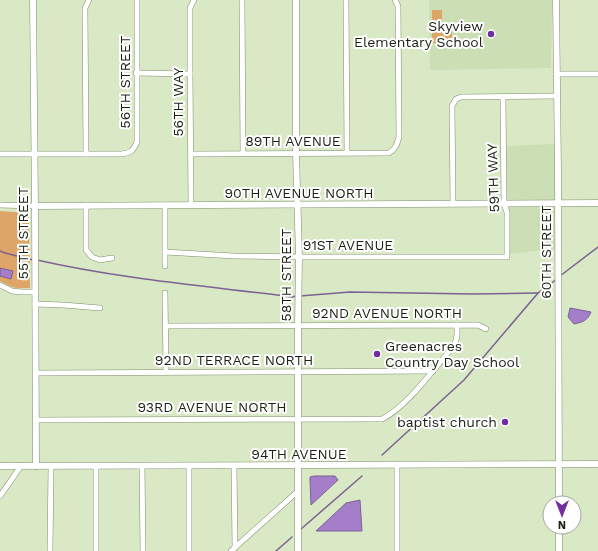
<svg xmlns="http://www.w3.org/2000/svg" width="598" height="551" viewBox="0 0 598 551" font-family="'Work Sans',sans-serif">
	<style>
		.built { fill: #cbdeb4 }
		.green { fill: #dda568 }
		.water { fill: #a57eca; stroke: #7b6293 }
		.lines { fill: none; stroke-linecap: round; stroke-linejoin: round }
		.stream { stroke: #7b6293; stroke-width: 1.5 }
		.minor-casing { stroke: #7f8e6c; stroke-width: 6 }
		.tertiary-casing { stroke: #7f8e6c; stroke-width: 7 }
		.minor { stroke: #fff; stroke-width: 5 }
		.tertiary { stroke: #fff; stroke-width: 6 }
		.poi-dot { fill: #712da1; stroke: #fff; stroke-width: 1.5 }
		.labels { text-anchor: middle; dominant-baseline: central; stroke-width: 4; stroke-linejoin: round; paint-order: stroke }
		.poi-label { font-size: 14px; fill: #1a2012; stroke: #fff; text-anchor: end }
		.street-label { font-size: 14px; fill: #1a2012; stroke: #fff }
	</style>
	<rect width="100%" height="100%" fill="#d9e9c5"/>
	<!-- built -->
	<g class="built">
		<polygon points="429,0 552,0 551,68 430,70"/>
		<polygon points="555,144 555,201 506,201 506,146"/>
		<polygon points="507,206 555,206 555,249 509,254"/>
	</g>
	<!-- green -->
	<g class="green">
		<rect x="432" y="10" width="10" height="16"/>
		<rect x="432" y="28" width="20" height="15"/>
		<path d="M 0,211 L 29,213 L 30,288 C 15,289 13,288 0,281 Z"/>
	</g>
	<!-- water -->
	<g class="water">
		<polygon points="0,268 13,271 11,279 0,276"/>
		<path d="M 570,308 L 591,312 C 587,321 583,322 574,324 L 568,317 Z"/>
		<polygon points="314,476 335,476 338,480 311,505 310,480 310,477"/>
		<polygon points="360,500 362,531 316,531 346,503"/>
	</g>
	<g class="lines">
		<!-- stream -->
		<g class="stream">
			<polyline points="0,251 5,253 33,260"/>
			<path d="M 37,260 C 121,279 206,286 292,297 L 296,296"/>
			<polyline points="560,276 598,247"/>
			<polyline points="300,296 350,292 472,294 538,293"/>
			<polyline points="382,455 464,380 538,293 557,279"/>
			<polyline points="301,529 362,476"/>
			<polyline points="276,551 292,537"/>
		</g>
		<!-- minor casing -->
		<g class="minor-casing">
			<g id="minor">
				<polyline points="242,0 243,153"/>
				<polyline points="346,0 347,153"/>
				<polyline points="136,73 190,74"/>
				<polyline points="556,74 598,74"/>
				<path d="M 0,154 L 121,154 C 131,153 133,151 137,142 L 137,0"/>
				<polyline points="86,154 85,8 89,0"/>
				<path d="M 191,154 L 389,153 C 395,149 397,145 399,137 L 398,6 L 395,0"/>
				<polyline points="453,204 452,106 456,99 461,97 557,96"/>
				<polyline points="0,205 35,206"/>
				<polyline points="86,205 86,250 92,257 100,260 112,258"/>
				<polyline points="165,205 165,266"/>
				<polyline points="191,205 190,74 190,8 194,0"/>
				<polyline points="165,252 234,256 299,257 507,257 507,212 504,204 503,97"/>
				<polyline points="0,285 12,291 21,292 35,292"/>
				<polyline points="165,293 166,372"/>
				<polyline points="35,304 63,305 100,308"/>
				<polyline points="166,326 478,325 486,329"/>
				<polyline points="36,373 433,371"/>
				<path d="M 36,420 L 382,419 C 403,409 427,378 442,360 C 446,355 452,349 455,343 C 458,337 457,331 457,325"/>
				<polyline points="397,465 397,551"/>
				<polyline points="96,466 96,551"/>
				<polyline points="142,466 143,551"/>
				<polyline points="189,466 189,551"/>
				<polyline points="234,466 235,548"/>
				<polyline points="0,496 21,466"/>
				<polyline points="50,551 51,466"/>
				<polyline points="231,551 297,492"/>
			</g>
		</g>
		<!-- tertiary casing -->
		<g class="tertiary-casing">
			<g id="tertiary">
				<polyline points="33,0 35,206 36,466"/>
				<polyline points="296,0 296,153 299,257 298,326 298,551"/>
				<polyline points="556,0 558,170 559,503"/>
				<polyline points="35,206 598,203"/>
				<polyline points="0,466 598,464"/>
				<polyline points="559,527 559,551"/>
			</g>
		</g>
		<!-- minor -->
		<use href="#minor" class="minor"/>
		<!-- tertiary -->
		<use href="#tertiary" class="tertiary"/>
	</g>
	<!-- markers -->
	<g class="poi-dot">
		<circle cx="491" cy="34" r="4"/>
		<circle cx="377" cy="354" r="4"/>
		<circle cx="505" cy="422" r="4"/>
	</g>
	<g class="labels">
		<!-- poi labels -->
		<g class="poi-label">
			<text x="483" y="26">Skyview<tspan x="483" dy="16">Elementary School</tspan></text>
			<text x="385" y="346" text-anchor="start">Greenacres<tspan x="385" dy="16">Country Day School</tspan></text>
			<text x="497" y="422">baptist church</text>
		</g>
		<!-- street labels -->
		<g class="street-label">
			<text transform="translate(125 82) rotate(-90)">56TH STREET</text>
			<text transform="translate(178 102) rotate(-90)">56TH WAY</text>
			<text x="293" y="141">89TH AVENUE</text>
			<text transform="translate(493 178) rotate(-92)">59TH WAY</text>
			<text x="299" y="193">90TH AVENUE NORTH</text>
			<text transform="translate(23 233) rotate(-90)">55TH STREET</text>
			<text x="348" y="245">91ST AVENUE</text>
			<text transform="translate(546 252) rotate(-90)">60TH STREET</text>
			<text transform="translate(286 275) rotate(-90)">58TH STREET</text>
			<text x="387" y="313">92ND AVENUE NORTH</text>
			<text x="234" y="360">92ND TERRACE NORTH</text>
			<text x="212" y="407">93RD AVENUE NORTH</text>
			<text x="299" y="454">94TH AVENUE</text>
		</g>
	</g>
	<!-- north arrow -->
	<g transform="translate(562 515) rotate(180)"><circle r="19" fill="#ffffff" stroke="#a3a6a0"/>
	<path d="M0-3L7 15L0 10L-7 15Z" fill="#712da1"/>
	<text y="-6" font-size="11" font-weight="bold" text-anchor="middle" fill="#1a2012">N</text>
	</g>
</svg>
